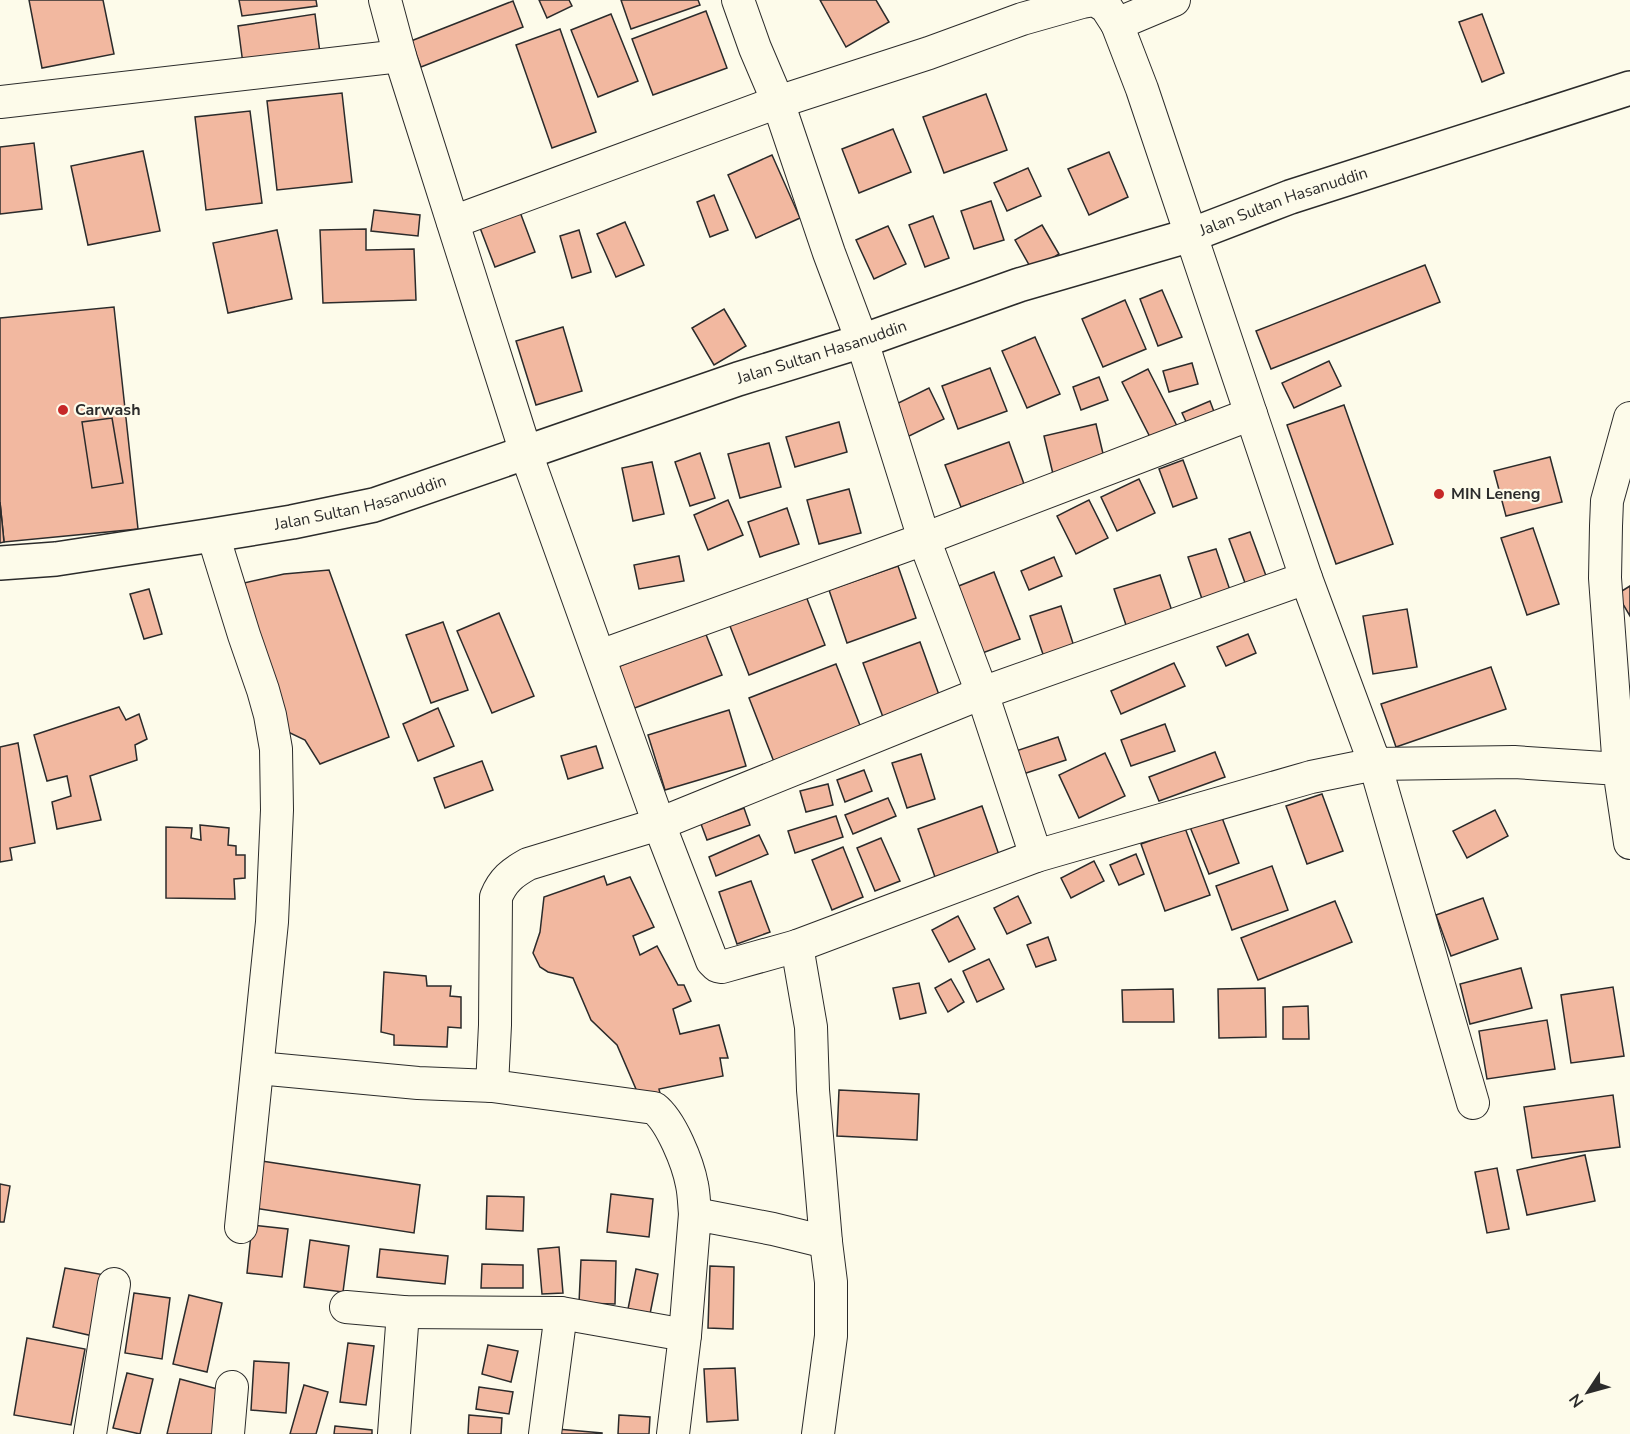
<svg xmlns="http://www.w3.org/2000/svg" width="1630" height="1434" viewBox="0 0 1630 1434" font-family="'Nunito Sans',sans-serif">
	<style>
		.building { fill: #f2b8a0; stroke: #2b2b2b; stroke-width: 1.5 }
		.lines { fill: none; stroke-linecap: round; stroke-linejoin: round }
		.minor-casing { stroke: #2b2b2b; stroke-width: 34 }
		.secondary-casing { stroke: #2b2b2b; stroke-width: 36 }
		.minor { stroke: #fdfbea; stroke-width: 32 }
		.secondary { stroke: #fdfbea; stroke-width: 33 }
		.poi-dot { fill: #c62828; stroke: #fdfbea; stroke-width: 2 }
		.labels { text-anchor: middle; dominant-baseline: central; stroke-width: 4.5; stroke-linejoin: round; paint-order: stroke }
		.street-label { font-size: 16px; fill: #2b2b2b; stroke: #fdfbea }
		.poi-label { font-size: 16px; font-weight: bold; fill: #2b2b2b; stroke: #fdfbea; text-anchor: start }
	</style>
	<rect width="100%" height="100%" fill="#fdfbea"/>
	<!-- building -->
	<g class="building">
		<polygon points="29,0 103,0 114,54 42,68"/>
		<polygon points="239,0 316,0 317,6 242,16"/>
		<polygon points="539,0 569,0 572,6 547,18"/>
		<polygon points="621,0 698,0 700,5 631,29"/>
		<polygon points="820,0 876,0 889,22 846,47"/>
		<polygon points="513,1 523,27 421,67 411,41"/>
		<polygon points="706,11 727,68 653,95 632,39"/>
		<polygon points="315,14 320,53 243,64 238,26"/>
		<polygon points="611,14 638,81 598,97 571,30"/>
		<polygon points="1482,14 1504,73 1482,82 1459,22"/>
		<polygon points="560,29 596,132 552,148 516,45"/>
		<polygon points="342,93 352,182 277,190 267,101"/>
		<polygon points="986,94 1007,150 944,173 923,117"/>
		<polygon points="250,111 262,203 206,210 195,117"/>
		<polygon points="893,129 911,172 859,193 842,149"/>
		<polygon points="34,143 42,209 0,214 0,147"/>
		<polygon points="143,151 160,231 88,245 71,166"/>
		<polygon points="1109,152 1128,197 1089,215 1068,169"/>
		<polygon points="772,155 800,218 756,238 728,175"/>
		<polygon points="1028,168 1041,196 1007,211 994,183"/>
		<polygon points="714,195 728,230 710,237 697,202"/>
		<polygon points="991,201 1004,240 974,249 961,211"/>
		<polygon points="517,204 535,252 495,267 477,220"/>
		<polygon points="374,210 420,215 418,236 371,231"/>
		<polygon points="933,216 949,258 925,267 909,225"/>
		<polygon points="625,222 644,265 616,277 597,234"/>
		<polygon points="1042,225 1059,254 1032,270 1015,240"/>
		<polygon points="888,226 906,264 874,279 856,240"/>
		<polygon points="366,229 366,250 414,249 416,300 323,303 320,230"/>
		<polygon points="277,230 292,299 228,313 213,243"/>
		<polygon points="579,230 591,272 572,278 560,236"/>
		<polygon points="1425,265 1440,302 1271,369 1256,331"/>
		<polygon points="1162,290 1182,337 1158,346 1140,299"/>
		<polygon points="1125,300 1146,349 1103,367 1082,319"/>
		<polygon points="114,307 138,529 4,542 0,502 0,318"/>
		<polygon points="724,309 746,346 714,365 692,328"/>
		<polygon points="563,327 582,391 536,405 516,341"/>
		<polygon points="1035,337 1060,394 1027,408 1002,351"/>
		<polygon points="1329,361 1341,386 1294,408 1282,383"/>
		<polygon points="1192,363 1198,384 1169,392 1163,371"/>
		<polygon points="990,368 1007,411 958,429 942,386"/>
		<polygon points="1148,369 1177,426 1151,439 1122,382"/>
		<polygon points="1099,377 1108,400 1081,410 1073,387"/>
		<polygon points="929,388 944,419 903,439 888,408"/>
		<polygon points="1210,401 1216,417 1189,428 1182,413"/>
		<polygon points="1344,405 1393,544 1336,564 1287,425"/>
		<polygon points="112,418 123,483 92,488 82,422"/>
		<polygon points="839,422 847,452 795,467 786,437"/>
		<polygon points="1096,424 1105,462 1053,474 1044,436"/>
		<polygon points="1009,442 1024,484 961,507 945,465"/>
		<polygon points="769,443 781,487 740,498 728,454"/>
		<polygon points="700,453 715,498 690,506 675,462"/>
		<polygon points="1550,457 1562,502 1506,516 1494,471"/>
		<polygon points="1183,460 1197,498 1173,507 1159,469"/>
		<polygon points="652,462 664,514 633,521 622,468"/>
		<polygon points="1139,479 1155,513 1117,531 1101,497"/>
		<polygon points="849,489 861,533 819,544 807,500"/>
		<polygon points="728,500 743,535 708,550 694,515"/>
		<polygon points="1089,500 1108,538 1076,554 1057,516"/>
		<polygon points="0,502 4,542 0,543"/>
		<polygon points="787,508 799,544 760,557 748,522"/>
		<polygon points="1533,528 1559,604 1527,615 1501,538"/>
		<polygon points="1250,532 1269,584 1248,591 1229,539"/>
		<polygon points="1216,549 1233,599 1205,608 1188,557"/>
		<polygon points="679,556 684,581 639,589 634,565"/>
		<polygon points="1054,557 1062,576 1029,590 1021,571"/>
		<polygon points="898,566 916,618 847,643 829,590"/>
		<polygon points="329,570 389,737 320,764 305,740 288,732 231,586 284,574"/>
		<polygon points="994,572 1020,639 977,655 951,589"/>
		<polygon points="1160,575 1175,620 1129,634 1114,589"/>
		<polygon points="1630,586 1630,616 1617,594"/>
		<polygon points="149,589 162,634 144,639 130,594"/>
		<polygon points="804,591 825,645 749,675 728,621"/>
		<polygon points="1061,606 1078,659 1048,669 1030,616"/>
		<polygon points="1407,609 1417,667 1373,674 1363,616"/>
		<polygon points="499,613 534,696 492,713 457,631"/>
		<polygon points="443,622 468,690 431,703 406,635"/>
		<polygon points="705,632 722,675 632,709 615,668"/>
		<polygon points="1248,634 1256,653 1226,666 1217,647"/>
		<polygon points="920,642 943,706 887,728 863,663"/>
		<polygon points="1174,663 1185,686 1121,714 1111,691"/>
		<polygon points="836,664 863,733 776,767 749,698"/>
		<polygon points="1491,667 1506,709 1396,747 1381,704"/>
		<polygon points="119,707 126,720 139,714 147,739 135,745 137,760 90,776 101,820 57,829 52,802 71,796 67,776 47,781 34,735"/>
		<polygon points="438,708 454,746 418,761 403,724"/>
		<polygon points="729,710 746,766 665,790 648,735"/>
		<polygon points="1165,724 1175,751 1131,766 1121,740"/>
		<polygon points="1058,737 1066,760 1017,776 1010,753"/>
		<polygon points="18,743 35,843 10,848 12,860 0,862 0,747"/>
		<polygon points="596,746 603,768 568,779 561,756"/>
		<polygon points="1215,752 1225,777 1159,801 1149,777"/>
		<polygon points="1105,753 1125,796 1079,818 1059,775"/>
		<polygon points="921,754 935,799 907,808 892,763"/>
		<polygon points="482,761 493,790 445,808 434,778"/>
		<polygon points="864,770 872,791 845,802 837,780"/>
		<polygon points="828,784 833,805 806,812 800,791"/>
		<polygon points="1322,794 1343,851 1307,864 1286,806"/>
		<polygon points="888,798 896,816 853,834 845,815"/>
		<polygon points="982,806 999,855 935,877 918,829"/>
		<polygon points="744,808 750,825 707,840 701,824"/>
		<polygon points="1495,810 1508,836 1467,858 1453,831"/>
		<polygon points="1221,815 1239,863 1209,874 1190,827"/>
		<polygon points="836,816 843,837 795,853 788,831"/>
		<polygon points="200,825 229,828 228,845 236,846 236,855 245,855 245,878 234,879 235,899 166,898 166,827 192,828 191,838 201,840"/>
		<polygon points="1185,828 1210,895 1165,911 1141,844"/>
		<polygon points="759,835 768,854 716,876 709,857"/>
		<polygon points="881,838 900,881 875,891 857,848"/>
		<polygon points="843,847 863,897 832,910 812,860"/>
		<polygon points="1136,854 1144,874 1119,885 1110,865"/>
		<polygon points="1094,861 1104,881 1071,898 1061,878"/>
		<polygon points="1272,866 1288,910 1232,930 1216,886"/>
		<polygon points="604,876 607,885 630,877 654,927 633,936 640,955 657,946 678,985 684,985 691,1001 673,1009 680,1034 719,1025 728,1058 720,1058 723,1076 659,1089 661,1098 642,1103 617,1045 591,1020 573,978 548,972 540,967 533,953 540,932 544,897"/>
		<polygon points="751,881 770,932 737,944 719,892"/>
		<polygon points="1018,896 1031,923 1007,934 994,908"/>
		<polygon points="1483,898 1498,939 1451,956 1436,915"/>
		<polygon points="1335,901 1352,942 1258,980 1241,938"/>
		<polygon points="958,916 975,949 949,962 932,930"/>
		<polygon points="1048,937 1056,960 1036,967 1027,945"/>
		<polygon points="989,959 1004,989 977,1002 963,971"/>
		<polygon points="1521,968 1532,1008 1470,1024 1460,984"/>
		<polygon points="384,972 426,976 427,986 451,986 450,996 461,997 461,1028 448,1027 447,1047 394,1045 394,1035 381,1032"/>
		<polygon points="951,979 964,1002 948,1012 935,988"/>
		<polygon points="919,983 926,1013 900,1019 893,988"/>
		<polygon points="1613,987 1624,1056 1571,1063 1561,995"/>
		<polygon points="1265,988 1266,1037 1219,1038 1218,989"/>
		<polygon points="1173,989 1174,1022 1123,1022 1122,990"/>
		<polygon points="1308,1006 1309,1039 1283,1039 1283,1007"/>
		<polygon points="1547,1020 1555,1069 1487,1079 1479,1031"/>
		<polygon points="839,1090 919,1094 917,1140 837,1136"/>
		<polygon points="1613,1095 1620,1147 1532,1158 1524,1107"/>
		<polygon points="1585,1155 1595,1201 1527,1215 1517,1170"/>
		<polygon points="255,1160 420,1185 414,1233 248,1207"/>
		<polygon points="1497,1168 1509,1229 1487,1233 1475,1172"/>
		<polygon points="0,1184 10,1186 4,1222 0,1222"/>
		<polygon points="611,1194 653,1199 649,1237 607,1232"/>
		<polygon points="487,1196 524,1197 523,1231 486,1229"/>
		<polygon points="252,1225 288,1229 282,1277 247,1273"/>
		<polygon points="310,1240 349,1246 343,1292 304,1287"/>
		<polygon points="559,1247 563,1293 542,1294 538,1249"/>
		<polygon points="380,1249 448,1256 445,1284 377,1277"/>
		<polygon points="581,1260 616,1261 615,1304 579,1303"/>
		<polygon points="482,1264 523,1265 523,1288 481,1288"/>
		<polygon points="710,1266 734,1267 733,1329 708,1328"/>
		<polygon points="65,1268 105,1275 93,1336 53,1327"/>
		<polygon points="636,1269 658,1274 650,1314 628,1309"/>
		<polygon points="134,1293 170,1298 162,1359 125,1353"/>
		<polygon points="189,1295 222,1303 207,1372 173,1364"/>
		<polygon points="27,1338 85,1349 71,1425 14,1415"/>
		<polygon points="348,1343 374,1346 366,1405 340,1402"/>
		<polygon points="488,1345 518,1351 511,1382 482,1374"/>
		<polygon points="254,1361 289,1363 286,1413 251,1410"/>
		<polygon points="735,1368 738,1420 707,1422 704,1369"/>
		<polygon points="127,1373 153,1379 140,1434 113,1428"/>
		<polygon points="180,1379 225,1391 215,1434 167,1434"/>
		<polygon points="304,1385 328,1392 316,1434 290,1434"/>
		<polygon points="479,1387 513,1392 509,1414 476,1409"/>
		<polygon points="469,1415 502,1418 501,1434 468,1434"/>
		<polygon points="619,1415 650,1417 649,1434 618,1434"/>
		<polygon points="335,1426 372,1430 372,1434 334,1434"/>
		<polygon points="557,1429 602,1433 602,1434 556,1434"/>
	</g>
	<g class="lines">
		<!-- minor casing -->
		<g class="minor-casing">
			<g id="minor">
				<polyline points="385,0 400,56 526,453 659,824 712,961 717,966 722,967 797,946 1036,856 982,693 924,539 862,341 829,253 778,102 755,48 738,0"/>
				<polyline points="1174,0 1117,24 1142,89 1306,578 1375,764 1514,762 1619,769 1630,843"/>
				<polyline points="0,102 400,56"/>
				<polyline points="453,222 778,102 929,53 1022,19 1082,2 1094,0 1098,2 1106,7 1117,24"/>
				<polyline points="213,535 244,635 263,690 270,715 276,749 277,810 272,922 241,1227"/>
				<polyline points="600,656 924,539 1251,414"/>
				<polyline points="1619,769 1605,578 1606,526 1607,501 1630,418"/>
				<polyline points="1036,856 1311,777 1375,764 1473,1103"/>
				<polyline points="797,946 811,1027 813,1090 826,1242 831,1282 831,1336 818,1434"/>
				<path d="M 258,1068 L 418,1083 L 492,1086 L 495,1025 L 496,897 C 503,880 512,873 528,864 L 659,824 L 982,693 L 1306,578"/>
				<path d="M 492,1086 L 654,1108 C 671,1121 688,1163 692,1185 C 694,1194 694,1204 695,1214"/>
				<polyline points="346,1307 403,1312 561,1313 685,1335 673,1434"/>
				<polyline points="685,1335 695,1214 773,1229 826,1242"/>
				<polyline points="90,1434 114,1284"/>
				<polyline points="228,1434 232,1387"/>
				<polyline points="394,1434 403,1312"/>
				<polyline points="545,1434 561,1313"/>
			</g>
		</g>
		<!-- secondary casing -->
		<g class="secondary-casing">
			<g id="secondary">
				<path id="s1" d="M 0,563 L 56,559 L 213,535 L 292,522 L 374,505 L 738,379 L 862,341 L 1019,285 L 1191,235 L 1290,197 L 1630,88"/>
			</g>
		</g>
		<!-- minor -->
		<use href="#minor" class="minor"/>
		<!-- secondary -->
		<use href="#secondary" class="secondary"/>
	</g>
	<!-- markers -->
	<g class="poi-dot">
		<circle cx="63" cy="410" r="6"/>
		<circle cx="1439" cy="494" r="6"/>
	</g>
	<g class="labels">
		<!-- street labels -->
		<g class="street-label">
			<text stroke="none"><textPath href="#s1" startOffset="1338">Jalan Sultan Hasanuddin</textPath></text>
			<text stroke="none"><textPath href="#s1" startOffset="852">Jalan Sultan Hasanuddin</textPath></text>
			<text stroke="none"><textPath href="#s1" startOffset="366">Jalan Sultan Hasanuddin</textPath></text>
		</g>
		<!-- poi labels -->
		<g class="poi-label">
			<text x="75" y="410">Carwash</text>
			<text x="1451" y="494">MIN Leneng</text>
		</g>
	</g>
	<!-- north arrow -->
	<g transform="translate(1588 1392) rotate(234)" stroke="#fdfbea" stroke-width="4.5" paint-order="stroke">
	<path d="M0-4.5L10 22L0 15L-10 22Z" fill="#2b2b2b"/>
	<text y="-9" font-size="16" font-weight="bold" text-anchor="middle" fill="#2b2b2b">N</text>
	</g>
</svg>
